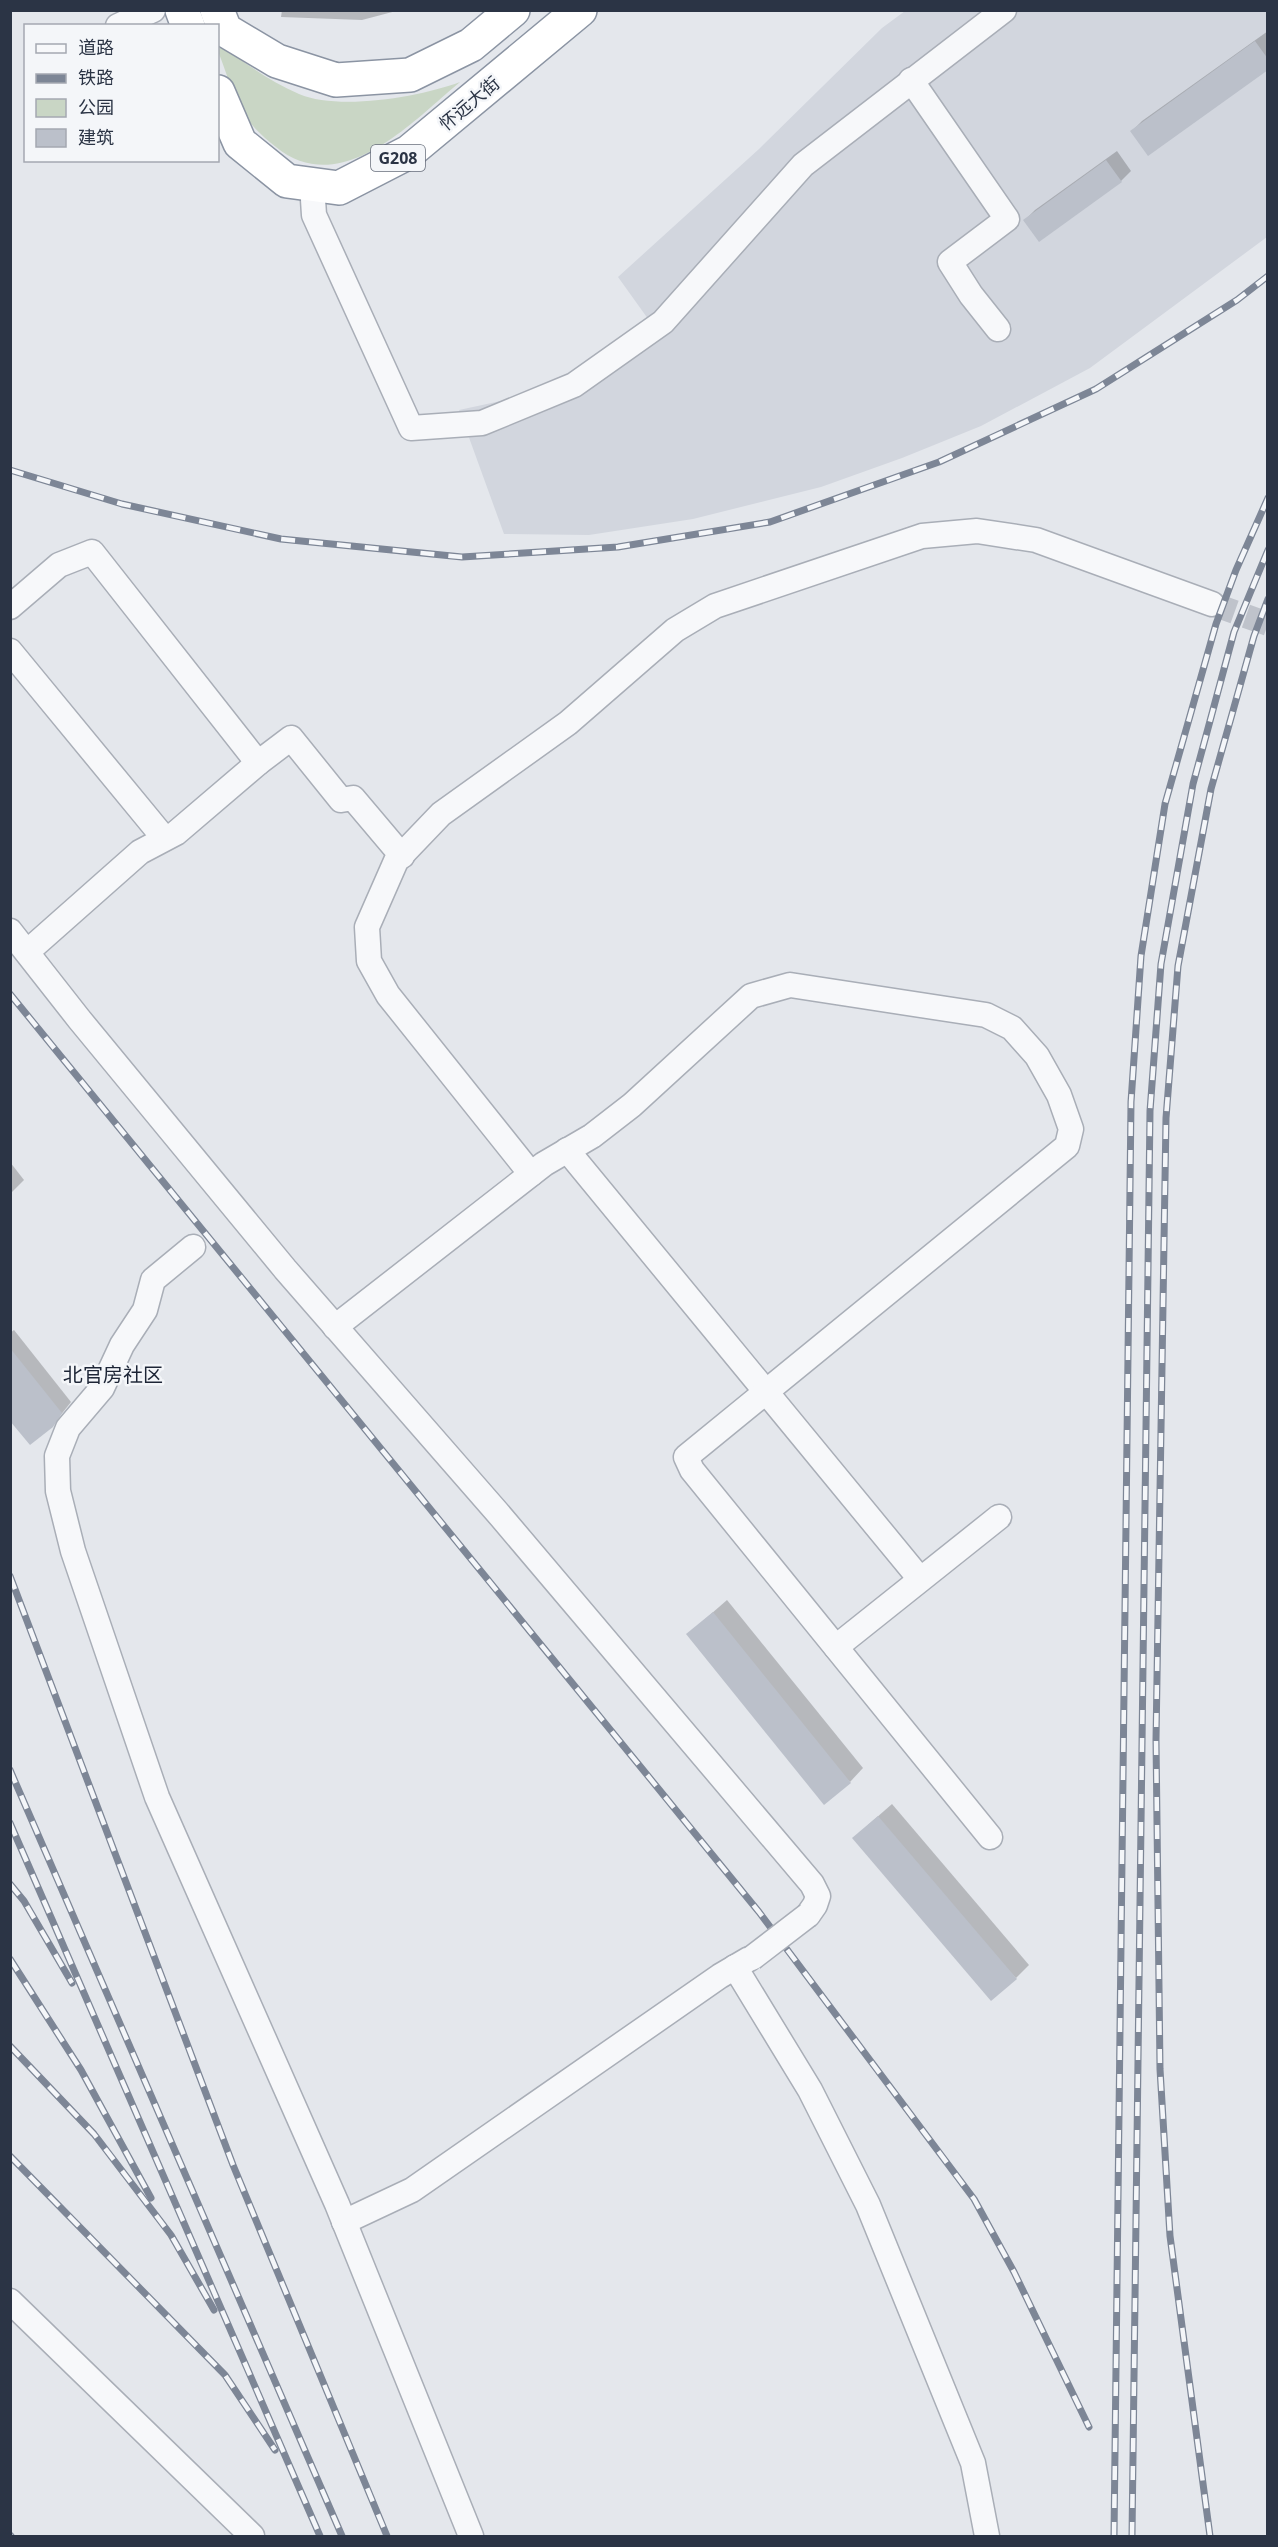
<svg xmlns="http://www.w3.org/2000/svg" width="1278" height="2547" viewBox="0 0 1278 2547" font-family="'Open Sans','Noto Sans SC',sans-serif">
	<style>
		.built { fill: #d2d6de }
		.green { fill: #c9d6c5 }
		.shadow { fill: #0003 }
		.building { fill: #bbc0ca }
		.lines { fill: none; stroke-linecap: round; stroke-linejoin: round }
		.minor-tunnel { stroke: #bfc3cb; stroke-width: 24; stroke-dasharray: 24 12; stroke-linecap: butt }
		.minor-casing { stroke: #a9aeb7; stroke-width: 27 }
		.highway-casing { stroke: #8b94a3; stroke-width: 36 }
		.minor { stroke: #f7f8fa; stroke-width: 24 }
		.highway { stroke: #fff; stroke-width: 33 }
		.rail-casing { stroke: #7d8696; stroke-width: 7 }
		.rail { stroke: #f4f6f9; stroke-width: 4.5; stroke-dasharray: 14; stroke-linecap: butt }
		.minor-bridge-casing { stroke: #a9aeb7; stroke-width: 27; stroke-linecap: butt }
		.minor-bridge { stroke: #f7f8fa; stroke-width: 24 }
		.labels { text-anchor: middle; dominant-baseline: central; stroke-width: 5; stroke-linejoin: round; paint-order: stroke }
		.shield { fill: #f4f6f9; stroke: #676e7b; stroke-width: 1.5 }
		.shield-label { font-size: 16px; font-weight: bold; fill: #2b3445 }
		.street-label { font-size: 18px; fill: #2b3445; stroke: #f4f6f9 }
		.neighbourhood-label { font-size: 20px; fill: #1d2536; stroke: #f4f6f9 }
	</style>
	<rect width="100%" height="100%" fill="#e4e7ec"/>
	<!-- built -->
	<polygon class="built" points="905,11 1267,11 1267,237 1090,368 981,426 902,458 821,487 693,519 589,535 504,534 459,410 524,396 579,376 651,323 618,277 759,149 882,28"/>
	<!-- green -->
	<path class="green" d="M 218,43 C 243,62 269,81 299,94 C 339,111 420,97 460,82 C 412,122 341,200 276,147 C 262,136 248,123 239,107 C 231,89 225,69 218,51 Z"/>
	<!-- shadow -->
	<g class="shadow">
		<polygon points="282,10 400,10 362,20 281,17"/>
		<polygon points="1268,31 1268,67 1132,131 1142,121"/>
		<polygon points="1117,151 1131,171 1121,181 1025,220 1035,210"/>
		<polygon points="10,1162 24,1180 10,1194"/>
		<polygon points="14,1330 71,1402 52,1426 10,1419 10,1333"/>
		<polygon points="727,1600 863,1768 850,1782 688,1634"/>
		<polygon points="892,1804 1029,1965 1016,1978 868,1825"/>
	</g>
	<!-- building -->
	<g class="building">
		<polygon points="1255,41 1268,59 1268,70 1148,156 1130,131"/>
		<polygon points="1106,160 1122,182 1039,242 1023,220"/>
		<polygon points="10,1348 62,1413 53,1427 30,1445 10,1421"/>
		<polygon points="713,1612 851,1783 824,1805 686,1634"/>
		<polygon points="878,1816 1017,1979 991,2001 852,1838"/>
	</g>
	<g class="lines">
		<!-- minor-tunnel -->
		<polyline class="minor-tunnel" points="1212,604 1268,624"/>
		<!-- minor casing -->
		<g class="minor-casing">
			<g id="minor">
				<polyline points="118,26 153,10"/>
				<polyline points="911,80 1007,219 950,262 971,295 998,329"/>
				<polyline points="312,184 314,215 411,428 482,423 574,385 663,322 803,165 1004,10"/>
				<polyline points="10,607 59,565 92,552 258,763 291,738 341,800 353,798 402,856"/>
				<polyline points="10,651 164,838"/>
				<polyline points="10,931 79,1019 285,1269 497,1512 812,1884 818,1896 815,1905 808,1915"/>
				<polyline points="27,952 140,852 176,833 258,763"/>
				<polyline points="567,1150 920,1579"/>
				<polyline points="531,1174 388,995 369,961 367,927 396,861 441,814 568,723 675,630 715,606 922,536 977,531 1036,540 1212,604"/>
				<polyline points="193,1247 153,1280 145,1310 122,1345 102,1388 68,1428 57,1456 58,1491 73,1551 157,1797 337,2204 471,2536"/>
				<polyline points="335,1327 544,1164 592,1136 632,1105 751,996 790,985 986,1015 1012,1028 1037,1056 1059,1095 1071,1129 1067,1146 686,1457 692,1470 990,1837"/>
				<polyline points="836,1647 999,1517"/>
				<polyline points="735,1967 810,2090 868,2205 973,2463 987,2536"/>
				<polyline points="344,2222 412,2190 720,1976 749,1959"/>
				<polyline points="10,2301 252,2536"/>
			</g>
		</g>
		<!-- highway casing -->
		<g class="highway-casing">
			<g id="highway">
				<polyline points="182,10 188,26"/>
				<polyline points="217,10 225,30 277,61 336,80 410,75 471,45 513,10"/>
				<polyline points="218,92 240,143 287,181 339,188 409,152 580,10"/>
			</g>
		</g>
		<!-- minor -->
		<use href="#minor" class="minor"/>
		<!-- highway -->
		<use href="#highway" class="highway"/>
		<!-- rail casing -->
		<g class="rail-casing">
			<g id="rail">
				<polyline points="10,470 122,504 281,539 462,557 618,547 770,522 939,462 1096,389 1237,300 1268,276"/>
				<polyline points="10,994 759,1912 974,2199 1014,2272 1089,2427"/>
				<polyline points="10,1576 233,2165 387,2536"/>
				<polyline points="10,1770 342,2536"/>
				<polyline points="10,1823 320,2536"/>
				<polyline points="10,1884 24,1901 72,1983"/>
				<polyline points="10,1959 81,2070 151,2198"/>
				<polyline points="10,2046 94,2134 171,2235 214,2310"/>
				<polyline points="10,2156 225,2375 275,2450"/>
				<polyline points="10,2535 11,2536"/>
				<polyline points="1114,2536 1131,1102 1141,956 1165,804 1216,624 1236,570 1268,498"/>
				<polyline points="1132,2536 1150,1111 1161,964 1193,784 1234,632 1268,550"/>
				<polyline points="1210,2536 1170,2236 1160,2069 1156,1740 1166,1118 1178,966 1211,789 1254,636 1268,599"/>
			</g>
		</g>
		<!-- rail -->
		<use href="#rail" class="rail"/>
		<!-- minor-bridge casing -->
		<g class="minor-bridge-casing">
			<polyline id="minor-bridge" points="752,1958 808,1915"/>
		</g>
		<!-- minor-bridge -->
		<use href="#minor-bridge" class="minor-bridge"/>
	</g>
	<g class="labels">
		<!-- shield labels -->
		<rect class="shield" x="371" y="145" width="54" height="26" rx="4.5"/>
		<g class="shield-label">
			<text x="398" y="158">G208</text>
		</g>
		<!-- street labels -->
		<g class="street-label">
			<text transform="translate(469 103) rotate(-40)">怀远大街</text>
		</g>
		<!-- neighbourhood labels -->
		<g class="neighbourhood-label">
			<text x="113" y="1374">北官房社区</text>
		</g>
	</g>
	<!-- border -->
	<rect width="1278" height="2547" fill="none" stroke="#2b3445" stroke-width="24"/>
	<!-- legend -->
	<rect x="24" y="24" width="195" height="138" fill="#f4f6f9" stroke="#a4a8b1" stroke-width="1.5"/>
	<rect x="36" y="44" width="30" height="9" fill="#f7f8fa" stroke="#a4a8b1" stroke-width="1.5"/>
	<text x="78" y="54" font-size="18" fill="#2b3445">道路</text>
	<rect x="36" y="74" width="30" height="9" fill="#7d8696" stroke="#a4a8b1" stroke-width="1.5"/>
	<text x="78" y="84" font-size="18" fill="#2b3445">铁路</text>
	<rect x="36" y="99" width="30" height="18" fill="#c9d6c5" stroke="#a4a8b1" stroke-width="1.5"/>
	<text x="78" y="114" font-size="18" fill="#2b3445">公园</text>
	<rect x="36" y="129" width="30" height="18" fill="#bbc0ca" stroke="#a4a8b1" stroke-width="1.5"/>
	<text x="78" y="144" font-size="18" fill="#2b3445">建筑</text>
</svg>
